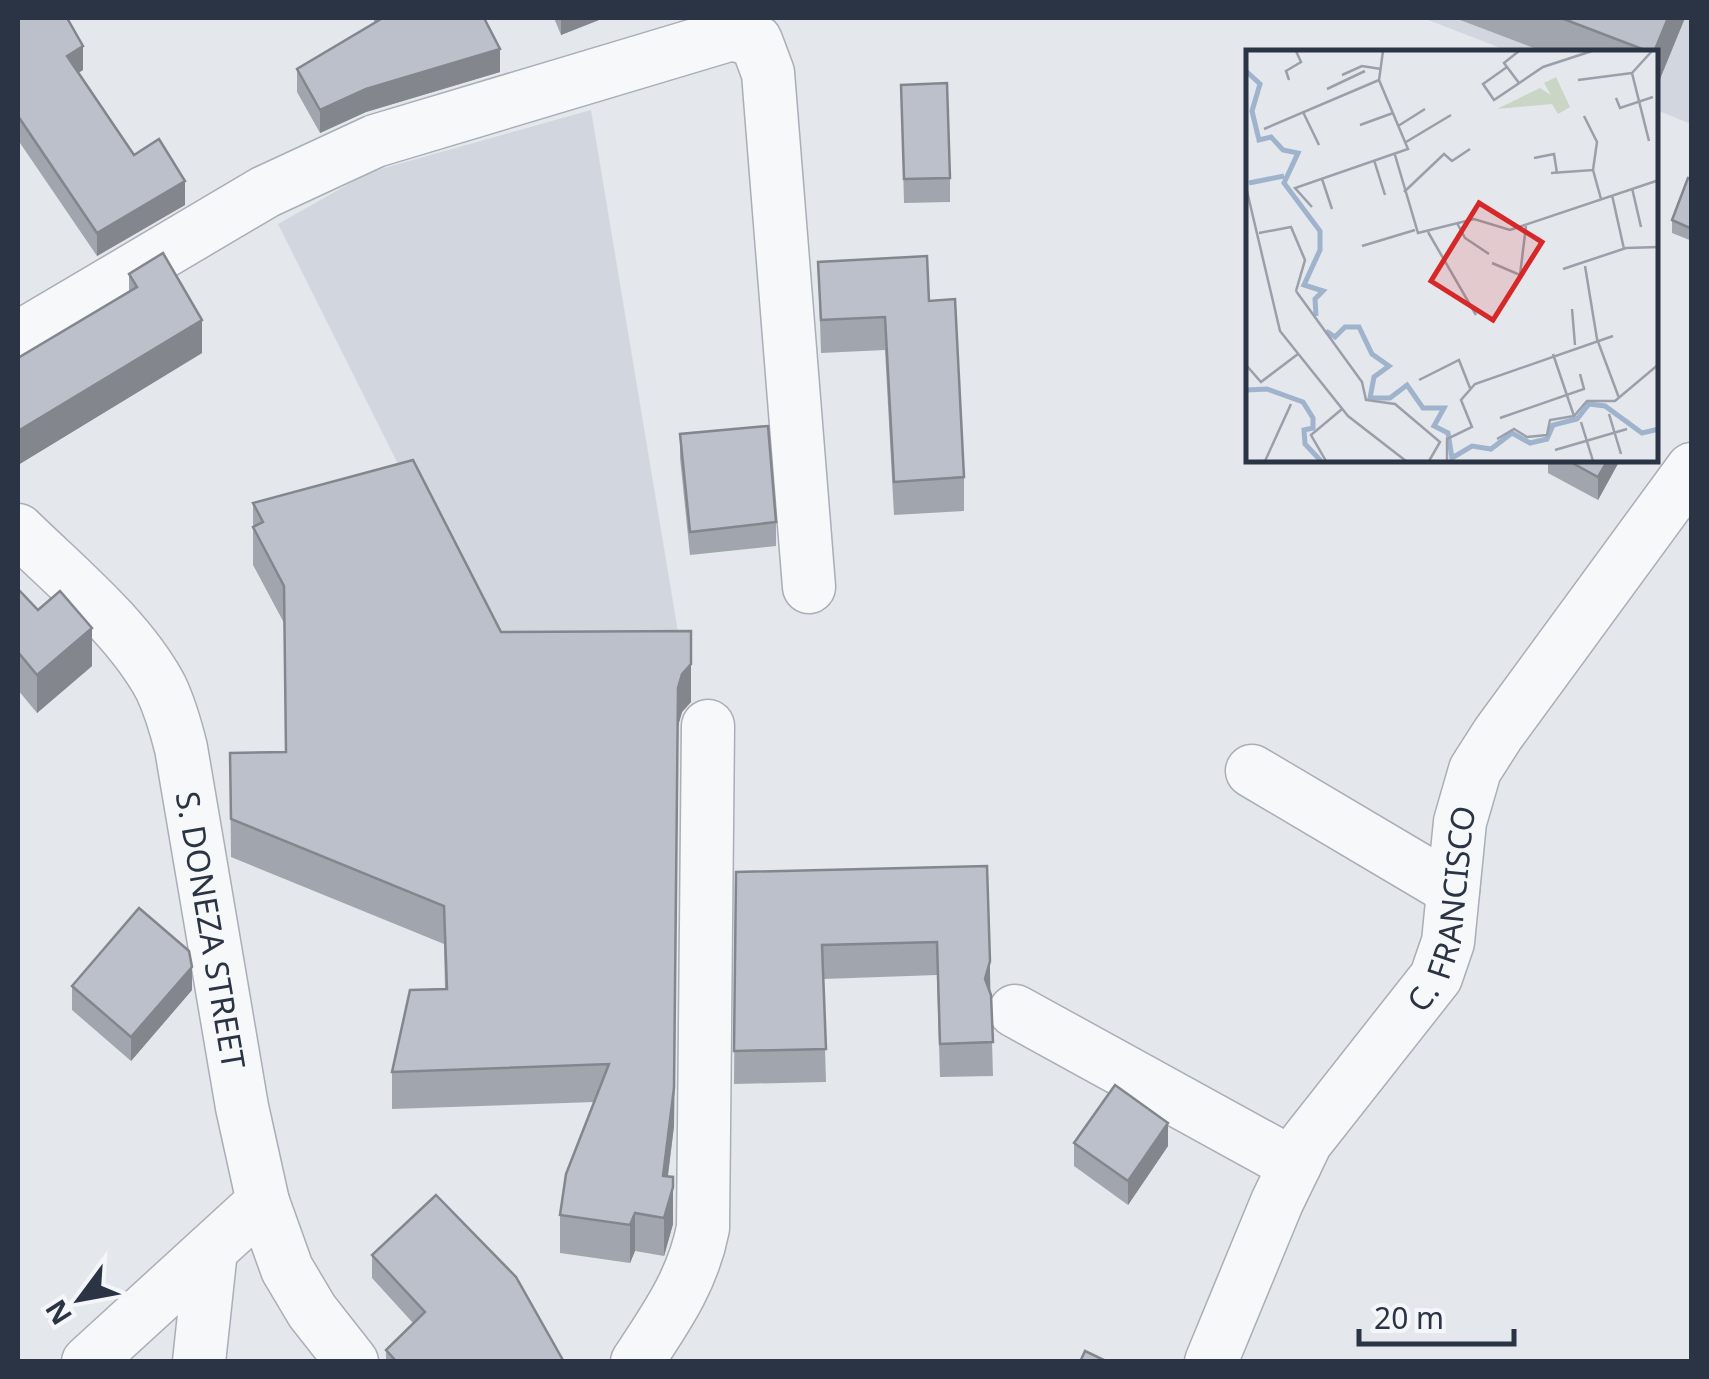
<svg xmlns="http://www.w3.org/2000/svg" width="1709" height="1379" viewBox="0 0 1709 1379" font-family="'Noto Sans',sans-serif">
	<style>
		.built { fill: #d2d6de }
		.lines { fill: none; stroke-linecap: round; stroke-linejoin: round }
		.minor-casing { stroke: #a9aeb7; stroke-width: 55 }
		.minor { stroke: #f7f8fa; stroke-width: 52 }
		.wall { fill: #a1a5ae }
		.shaded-wall { fill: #83868d }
		.building { fill: #bbc0ca; stroke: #83868d; stroke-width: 2.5 }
		.labels { text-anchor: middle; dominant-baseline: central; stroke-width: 9; stroke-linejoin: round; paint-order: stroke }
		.street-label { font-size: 32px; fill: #2b3445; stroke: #f4f6f9 }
		.inset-river { fill: none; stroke: #9fb4cc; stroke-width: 5 }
		.inset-road { fill: none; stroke: #9a9fa9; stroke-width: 2.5 }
		.view { fill: #d62828; fill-opacity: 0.15; stroke: #d62828; stroke-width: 5 }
		.inset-edge { fill: none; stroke: #2b3445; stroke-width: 5 }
	</style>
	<rect width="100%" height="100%" fill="#e4e7ec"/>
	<!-- built -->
	<g class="built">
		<polygon points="1423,18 1691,18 1691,124 1657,110 1656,52 1511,52"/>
		<polygon points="591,110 679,638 486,640 278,224 370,172"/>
	</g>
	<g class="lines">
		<!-- minor casing -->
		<g class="minor-casing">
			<g id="minor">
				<polyline points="18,338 265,192 375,141 732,34 756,41 768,73 809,587"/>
				<path id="s1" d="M 18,530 C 66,577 129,628 161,688 C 170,707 176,728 181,748 L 242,1107 L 263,1202 L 287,1269 L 312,1311 L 352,1362"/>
				<polyline points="1252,771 1453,890"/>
				<polyline points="1015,1011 1295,1165"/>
				<polyline points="88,1362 263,1202"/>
				<polyline points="199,1362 211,1250"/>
				<path d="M 637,1362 C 666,1318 693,1280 703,1228 L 708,726"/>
				<path id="s2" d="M 1211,1362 L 1277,1202 L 1306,1142 L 1436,977 L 1448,942 L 1460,822 L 1475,770 L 1498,734 L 1692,469"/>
			</g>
		</g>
		<!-- minor -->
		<use href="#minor" class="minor"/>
	</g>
	<!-- wall -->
	<g class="wall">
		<polygon points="18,18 83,70 78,73 134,155 185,205 97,256 18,140"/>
		<polygon points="374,18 484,18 500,72 366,112 320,133 297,92 297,69 374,23"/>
		<polygon points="554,18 604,18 561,35"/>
		<polygon points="1455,18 1685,18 1656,52 1544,52"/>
		<polygon points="901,85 950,178 950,202 904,203"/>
		<polygon points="1692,179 1692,241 1672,233 1672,220"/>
		<polygon points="818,262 929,301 964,477 964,511 894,515 885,350 821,353"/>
		<polygon points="129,274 202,353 18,465 18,358 129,291"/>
		<polygon points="680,434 776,522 776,546 690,555 680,458"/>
		<polygon points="1548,460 1620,460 1598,500 1548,473"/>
		<polygon points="253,503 501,632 691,702 682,712 678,726 674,1126 668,1176 673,1177 673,1224 664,1256 635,1251 630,1263 560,1253 560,1215 594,1102 392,1109 392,1072 445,989 444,944 231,857 230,753 286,752 284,623 253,565"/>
		<polygon points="18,589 92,666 37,713 18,690"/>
		<polygon points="987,866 993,1076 940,1077 937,975 823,979 826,1082 734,1084 736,872"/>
		<polygon points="72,986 192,990 131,1061 72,1010"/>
		<polygon points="1074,1143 1168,1146 1128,1205 1074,1166"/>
		<polygon points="372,1255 564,1362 386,1362 386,1350 413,1323 372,1278"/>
	</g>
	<!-- shaded-wall -->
	<g class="shaded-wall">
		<polygon points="561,18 604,18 561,35"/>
		<polygon points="1668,18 1685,18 1656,89 1656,52 1654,52"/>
		<polygon points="83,46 83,70 67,80 67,56"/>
		<polygon points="500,49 500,72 366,112 320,133 320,110 366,89"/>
		<polygon points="185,181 185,205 97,256 97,233"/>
		<polygon points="202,320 202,353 18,465 18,431"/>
		<polygon points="1608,460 1620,460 1598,500 1598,477"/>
		<polygon points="92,628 92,666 37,713 37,675"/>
		<polygon points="691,664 691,702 682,712 678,726 674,1126 663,1213 678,688 682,674"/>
		<polygon points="990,961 990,995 985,979"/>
		<polygon points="192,967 192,990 131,1061 131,1037"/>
		<polygon points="1168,1123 1168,1146 1128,1205 1128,1181"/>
		<polygon points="673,1187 673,1224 664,1256 664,1218"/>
		<polygon points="635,1213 635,1251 630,1263 630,1225"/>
	</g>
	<!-- building -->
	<g class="building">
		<polygon points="18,18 67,18 83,46 67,56 134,155 159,139 185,181 97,233 18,116"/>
		<polygon points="380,18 484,18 500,49 366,89 320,110 297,69 381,19"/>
		<polygon points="1561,18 1668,18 1654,52 1650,52"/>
		<polygon points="947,83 950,178 904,179 901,85"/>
		<polygon points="1688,178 1692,179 1692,229 1672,220"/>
		<polygon points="163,253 202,320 18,431 18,358 137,287 129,274"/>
		<polygon points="927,256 929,301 955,299 964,477 894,482 885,317 821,320 818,262"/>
		<polygon points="768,426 776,522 690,532 680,434"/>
		<polygon points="413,460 501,632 691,631 691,664 682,674 678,688 674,1088 663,1176 673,1177 673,1187 664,1218 635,1213 630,1225 560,1215 566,1174 609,1064 392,1072 410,990 447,989 444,906 231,819 230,753 286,752 284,586 253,527 263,522 253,503"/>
		<polygon points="1567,460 1608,460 1598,477"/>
		<polygon points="18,589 38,610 60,591 92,628 37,675 18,652"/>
		<polygon points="987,866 990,961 985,979 991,995 993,1042 940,1044 937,942 822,945 826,1049 734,1051 736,872"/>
		<polygon points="139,908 189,951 192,967 131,1037 72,986"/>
		<polygon points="1115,1085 1168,1123 1128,1181 1074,1143"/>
		<polygon points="436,1195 516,1277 564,1362 397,1362 386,1350 425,1312 372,1255"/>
		<polygon points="1085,1351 1108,1362 1080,1362"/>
	</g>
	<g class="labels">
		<!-- street labels -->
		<g class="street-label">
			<text stroke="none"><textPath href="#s2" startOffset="518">C. FRANCISCO</textPath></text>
			<text stroke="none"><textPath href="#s1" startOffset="462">S. DONEZA STREET</textPath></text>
		</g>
	</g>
	<!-- overview -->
	<g transform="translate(1246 50)">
		<rect width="412" height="412" fill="#e4e7ec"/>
		<path d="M 310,27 L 324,57 L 312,64 L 306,54 L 251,59 L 294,38 L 305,45 L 298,33 Z" fill="#c9d6c5"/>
		<path class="inset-river" d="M 0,21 L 14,34 L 6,61 L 13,90 L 25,87 L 37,100 L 52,103 L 38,133 L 74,181 L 74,200 L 58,235 L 77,241 L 69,249 L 70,266M 3,133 L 38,126M 80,281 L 89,287 L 99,277 L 113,277 L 126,304 L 143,316 L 128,327 L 124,348 L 144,348 L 161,335 L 177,358 L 198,358 L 188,376 L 202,383 L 206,408 L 226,396 L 245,399 L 266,383 L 284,393 L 301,389 L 307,375 L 331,369 L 343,354 L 359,356 L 396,383 L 413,379M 0,340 L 21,339 L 57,352 L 67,368 L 67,378 L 58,380 L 59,394 L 75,411"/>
		<path class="inset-road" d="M 273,1 L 258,13 L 273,33M 261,17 L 237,34 L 248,50 L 297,17 L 346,1M 96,25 L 116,16 L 135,19M 43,30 L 40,21 L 55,12 L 50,1M 332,30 L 386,23M 81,39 L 119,21M 370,48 L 374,58 L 407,47M 57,62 L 73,95M 338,66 L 351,92 L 347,120M 114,75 L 147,63M 152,76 L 179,59M 18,79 L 133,30M 403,91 L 386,23 L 406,1M 160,92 L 205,65M 149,105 L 172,183 L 228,169 L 264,180 L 413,130M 288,108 L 308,104 L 311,123M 128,110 L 139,145M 305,123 L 347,120 L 355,149M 76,129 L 86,159M 0,137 L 34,281 L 102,366 L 160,411M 386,138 L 395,177M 158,142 L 198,104 L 206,111 L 224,99M 366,145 L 378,199M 66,157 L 49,138 L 162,99 L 133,30 L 137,1M 211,173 L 219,188 L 243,204M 182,182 L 230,265M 13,183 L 45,177 L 59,210 L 50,241M 116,196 L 169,180M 246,213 L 274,225 L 280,176M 339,216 L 351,289 L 373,348M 317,219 L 380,198 L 413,197M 50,241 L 116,332 L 120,350 L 149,354 L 194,392 L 183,411M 326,259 L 329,295M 0,315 L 15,332 L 52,304M 173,330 L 213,310 L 224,338M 363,364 L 375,404M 328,366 L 341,351 L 369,351 L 413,314M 254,368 L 338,339 L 334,324M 335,372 L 347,411M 251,389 L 268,379 L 281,387 L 301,385 L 304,370 L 328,366 L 307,304M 309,400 L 381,379M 19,411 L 45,354M 80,411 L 65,385 L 96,359M 201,411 L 201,389 L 226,377 L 215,350 L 229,334 L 367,286"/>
		<path class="view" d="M 233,153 L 296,192 L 247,270 L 185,231 Z"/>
		<rect width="412" height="412" class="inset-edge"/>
	</g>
	<!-- border -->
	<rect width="1709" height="1379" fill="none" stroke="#2b3445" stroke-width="40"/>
	<!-- north arrow -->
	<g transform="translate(80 1299) rotate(238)" stroke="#f4f6f9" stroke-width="8" paint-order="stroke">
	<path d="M0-8L18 38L0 25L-18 38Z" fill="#2b3445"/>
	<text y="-15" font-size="28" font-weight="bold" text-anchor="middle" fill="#2b3445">N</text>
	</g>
	<!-- scale -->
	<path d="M1359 1329v15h155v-15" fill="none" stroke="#2b3445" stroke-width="5"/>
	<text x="1374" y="1329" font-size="30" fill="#2b3445" stroke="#f4f6f9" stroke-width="8" paint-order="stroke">20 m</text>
</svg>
